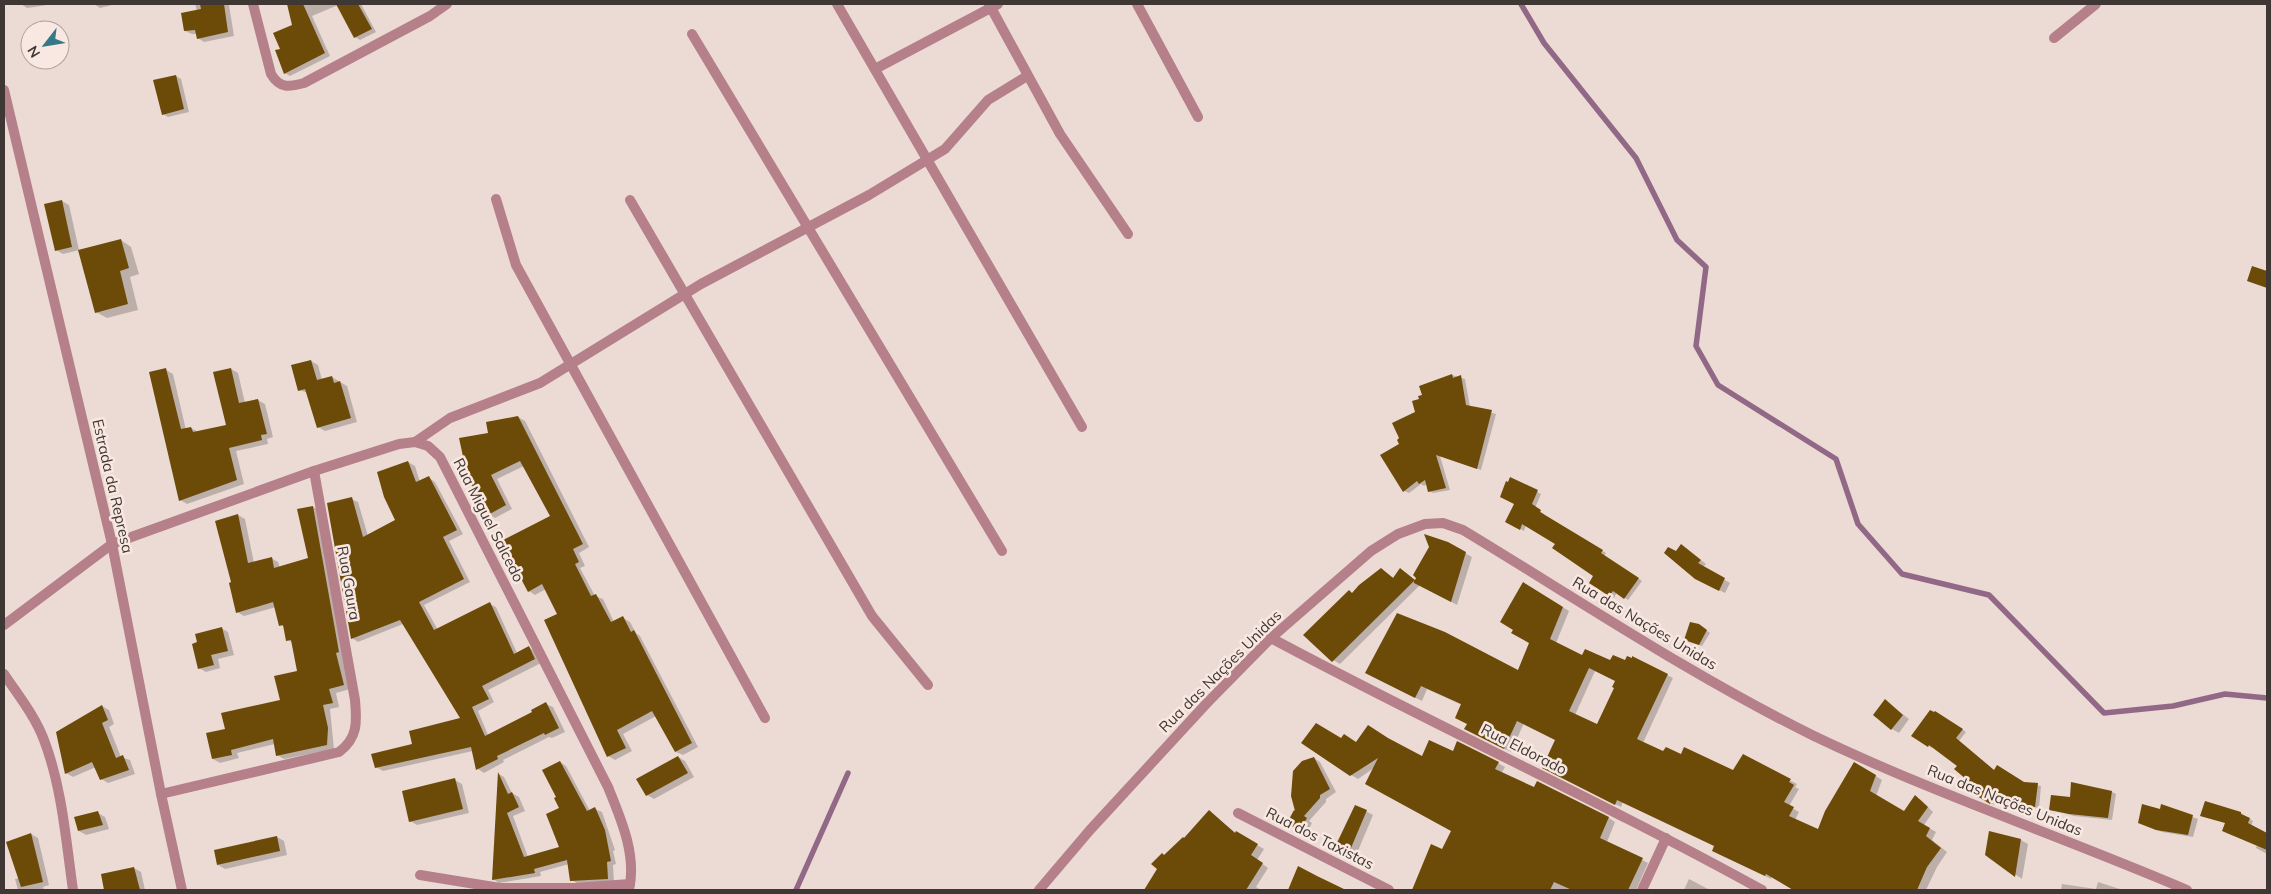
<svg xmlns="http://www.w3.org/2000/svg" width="2271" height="894" viewBox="0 0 2271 894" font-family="Mulish,sans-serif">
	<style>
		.shadow { fill: #0003; fill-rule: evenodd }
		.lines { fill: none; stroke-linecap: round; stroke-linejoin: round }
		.stream { stroke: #916986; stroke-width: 5.5 }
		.building { fill: #6c4a08; fill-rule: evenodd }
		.minor { stroke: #b58089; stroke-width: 10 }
		.labels { text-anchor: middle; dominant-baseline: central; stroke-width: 5; stroke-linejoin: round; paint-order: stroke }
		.street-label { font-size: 15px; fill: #3e3734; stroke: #f9e8e1 }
	</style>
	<rect width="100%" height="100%" fill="#ecdbd4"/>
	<!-- shadow -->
	<g class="shadow">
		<polygon points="21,4 54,4 27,8"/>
		<polygon points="94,4 116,4 100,8"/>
		<polygon points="195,4 236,4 229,5 234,36 204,42 198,38 197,34 192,34 185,31 197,11"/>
		<polygon points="289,4 361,4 376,32 360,40 355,37 338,5 312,16 330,56 290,76 285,73 281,49 293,25"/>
		<polygon points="176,76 181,79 189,112 168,117 163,114"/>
		<polygon points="62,201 69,205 79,250 63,254 56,250"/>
		<polygon points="121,240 131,247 139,274 130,277 138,310 107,318 96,312"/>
		<polygon points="311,361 318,365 322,380 332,377 347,386 357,422 325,431 318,427 308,393 299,390"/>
		<polygon points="231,369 238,373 245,403 258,400 265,404 273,437 267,439 268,444 236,451 244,484 187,504 180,500 166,370 173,374 186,430 191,428 198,432 227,426"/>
		<polygon points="1452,375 1465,379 1470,407 1496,414 1481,470 1440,456 1450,490 1433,493 1429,491 1427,484 1424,486 1421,484 1409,493 1404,491 1401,444 1417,413 1421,400"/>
		<polygon points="518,417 525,421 589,547 579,553 585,566 580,568 595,596 603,599 614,622 623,618 630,622 636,633 640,636 698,747 683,755 676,752 656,716 623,734 632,751 615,760 608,756 558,614 546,589 535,595 529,591 552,517 524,466 497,479 512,509 495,518 489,514 490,434"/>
		<polygon points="408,462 415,466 420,482 429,478 435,482 463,534 449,541 470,582 424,605 438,630 490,604 496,607 517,653 528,647 535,651 541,663 488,690 494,702 478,711 488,735 534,712 546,704 553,707 565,732 552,738 549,737 503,760 504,762 484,773 478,769 473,751 383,771 376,767 462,719 403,624 358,642 352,638 351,499 358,502 368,536 397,521"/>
		<polygon points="1537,492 1541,494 1535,508 1544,514 1543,515 1606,553 1604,556 1642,581 1628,600 1617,592 1614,598 1590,583 1595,575 1556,543 1526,525 1524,531 1507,522"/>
		<polygon points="313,507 320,511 350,689 336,693 339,707 330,709 334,749 284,759 277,755 275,744 237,753 239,758 220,763 213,759 227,730 281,701 298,672 293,643 288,640 285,627 280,625 276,607 244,616 237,612 233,583 238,515 245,519 254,563 271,558 278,562 280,568 310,559"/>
		<polygon points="1447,543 1472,557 1457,605 1420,585 1340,664 1333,660 1353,593 1381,570 1394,578 1407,574 1416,581"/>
		<polygon points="1687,549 1706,564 1703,567 1730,583 1725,593 1703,582 1676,552"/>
		<path d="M 1524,583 L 1569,611 L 1556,643 L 1583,657 L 1667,675 L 1673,678 L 1643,743 L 1664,753 L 1682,755 L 1733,771 L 1743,756 L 1797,784 L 1795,787 L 1799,789 L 1789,806 L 1799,812 L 1795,820 L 1818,831 L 1868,771 L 1882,780 L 1876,796 L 1905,813 L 1915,797 L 1921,800 L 1933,812 L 1924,825 L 1936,832 L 1932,840 L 1947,852 L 1937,867 L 1926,890 L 1796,890 L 1772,876 L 1771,879 L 1719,854 L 1716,846 L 1623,802 L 1621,807 L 1550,771 L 1556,740 L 1524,723 L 1511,752 L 1471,732 L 1462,705 L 1427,689 L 1422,701 L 1372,676 L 1518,672 L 1530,643 ZM 1595,671 L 1617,681 L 1616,688 L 1598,726 L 1575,715 Z"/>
		<polygon points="1702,627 1710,633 1702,646 1689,641"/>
		<polygon points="221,628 228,632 234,655 218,659 220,668 206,672 199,668"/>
		<polygon points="1885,701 1909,719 1899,733 1892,729"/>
		<polygon points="102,706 109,710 114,724 109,727 121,757 130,760 135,774 108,783 101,779 96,767 73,777 66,773"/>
		<polygon points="1936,712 1966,732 1959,741 1995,771 2024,783 2041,786 2039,808 2022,806 2021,809 1996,802 1994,805 1979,796 1982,791 1959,765 1933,746 1932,748 1913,736"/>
		<polygon points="1342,740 1357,743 1392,742 1422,758 1453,752 1498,763 1505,767 1501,774 1534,789 1537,782 1609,818 1615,822 1607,842 1648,863 1636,890 1475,890 1478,882 1458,874 1450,890 1417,890 1414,888 1443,851 1453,831 1374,768 1358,779 1351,775"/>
		<polygon points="678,757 685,761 694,777 654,799 647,795"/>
		<polygon points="1314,758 1320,762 1336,792 1326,799 1326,802 1309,821 1312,823 1306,834 1299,830"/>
		<polygon points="560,762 566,766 590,811 595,809 602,812 615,850 613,851 616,864 613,865 614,882 578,884 572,880 569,864 540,872 541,876 499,883 493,879 499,774 504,777 512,793 519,797 525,811 513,816 528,857 561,848 560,809 558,797"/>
		<polygon points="455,780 462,784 469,813 417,825 410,821"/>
		<polygon points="2112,792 2116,794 2112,820 2074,816 2050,809 2071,798"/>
		<polygon points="1356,806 1373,815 1355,858 1342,852"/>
		<polygon points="2162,806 2198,819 2193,837 2162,832 2145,825 2161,810"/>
		<polygon points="1209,812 1236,833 1264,849 1257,860 1268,868 1256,887 1261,890 1146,890 1165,856 1185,839"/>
		<polygon points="98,813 105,817 109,829 86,835 79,831"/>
		<polygon points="2241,813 2253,821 2251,826 2267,833 2267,854 2256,848 2257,845 2227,833"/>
		<polygon points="1990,833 2021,840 2028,844 2022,879 1986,854"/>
		<polygon points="31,834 38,838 49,885 43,887 44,890 18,890 15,879 20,878"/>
		<polygon points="277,837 284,841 287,855 225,869 218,865"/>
		<polygon points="134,868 141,872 145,890 105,890 102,875"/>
		<polygon points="1298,868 1341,890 1289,890"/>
		<polygon points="1689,879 1710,890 1684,890"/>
		<polygon points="2098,882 2123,890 2061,890 2062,884 2096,889"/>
	</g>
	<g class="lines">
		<!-- stream -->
		<g class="stream">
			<polyline points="1521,4 1544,43 1636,158 1677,240 1706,267 1696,346 1718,385 1836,459 1858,524 1902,574 1989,595 2104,713 2173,706 2225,694 2267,698"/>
			<polyline points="796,890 848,773"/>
		</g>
	</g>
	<!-- building -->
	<g class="building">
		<polygon points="200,4 224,4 228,32 197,39 195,30 184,31 181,13 201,9"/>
		<polygon points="287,4 303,4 325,53 284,74 275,50 280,49 273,33 292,25"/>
		<polygon points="336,4 358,4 372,29 354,38"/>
		<polygon points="176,75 184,109 162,115 153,80"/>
		<polygon points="62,200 72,247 55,251 44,204"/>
		<polygon points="121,239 129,268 120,271 128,304 95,313 78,250"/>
		<polygon points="2252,266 2267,271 2267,288 2247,281"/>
		<polygon points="311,360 317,380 332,376 334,383 340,381 351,418 317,428 305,389 298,391 291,365"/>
		<polygon points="166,368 181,429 191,427 193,432 226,425 213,372 231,368 239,403 258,399 267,434 261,435 262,440 229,448 237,480 179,501 149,372"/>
		<polygon points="1452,374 1453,378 1461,375 1466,405 1492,410 1477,469 1436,455 1446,488 1428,492 1425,480 1419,484 1417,481 1403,492 1380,455 1399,444 1397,440 1399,438 1392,423 1415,412 1412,401 1419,399 1418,396 1422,395 1419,386"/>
		<polygon points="518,416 583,544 573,549 579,562 575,564 591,596 596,594 611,622 623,616 631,632 634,630 692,743 675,752 652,711 617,730 626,748 607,757 544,620 557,614 542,584 528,592 501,541 550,516 520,461 491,475 506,505 488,515 471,484 467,475 459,438 488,433 486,422"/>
		<polygon points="408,461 416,482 429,476 457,530 443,537 464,579 419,602 434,630 490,602 514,654 529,646 535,659 482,686 489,699 472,707 485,736 532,712 531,710 546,702 559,728 545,735 544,733 497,756 498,759 476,770 471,747 375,768 371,754 412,744 409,731 460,718 400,620 351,639 327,503 352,497 363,537 395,520 384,497 377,472"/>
		<polygon points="1510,477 1538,490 1532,504 1541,510 1540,512 1603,550 1601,553 1639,578 1624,599 1613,591 1609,596 1589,583 1593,576 1552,548 1555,544 1522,524 1520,530 1505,522 1514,504 1500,497 1506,481 1508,482"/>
		<polygon points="313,506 339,652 336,653 344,685 329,689 333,703 323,705 328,728 327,745 276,756 273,739 231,750 232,755 212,759 206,733 225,729 221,713 280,700 274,676 297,671 291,640 286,641 283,625 279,626 273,602 236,613 229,583 231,582 215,521 238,514 248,563 272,557 274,568 308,558 297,509"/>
		<polygon points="1424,534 1448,542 1466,552 1451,602 1414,583 1414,581 1332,662 1303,635 1349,590 1352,593 1359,585 1381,568 1393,578 1400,568 1415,580 1416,578 1413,575 1429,547"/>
		<polygon points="1681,544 1701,560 1698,563 1725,578 1719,591 1695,579 1664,553 1668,547 1676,551"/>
		<path d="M 1523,582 L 1563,607 L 1550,639 L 1582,655 L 1585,649 L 1610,660 L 1613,655 L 1625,660 L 1627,656 L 1632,658 L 1632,656 L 1668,674 L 1637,739 L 1663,751 L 1666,747 L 1681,754 L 1684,747 L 1733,770 L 1743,754 L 1791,779 L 1789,782 L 1794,785 L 1784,802 L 1794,807 L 1789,816 L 1818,829 L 1825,811 L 1854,762 L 1876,775 L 1870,791 L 1904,811 L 1915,795 L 1928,807 L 1918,821 L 1930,828 L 1926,836 L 1941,848 L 1927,867 L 1917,890 L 1793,890 L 1766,874 L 1765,876 L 1712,851 L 1714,846 L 1617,800 L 1615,805 L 1542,768 L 1555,740 L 1517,721 L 1504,749 L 1464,729 L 1467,724 L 1455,718 L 1461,704 L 1421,686 L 1415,698 L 1365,673 L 1397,613 L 1445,632 L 1518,670 L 1529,643 L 1511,633 L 1513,630 L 1500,622 ZM 1589,668 L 1615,681 L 1612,687 L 1614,688 L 1597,724 L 1569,711 Z"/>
		<polygon points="1690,622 1699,624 1707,630 1699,645 1684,640"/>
		<polygon points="222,627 228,651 211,655 214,665 198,669 192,644 197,642 195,634"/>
		<polygon points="1885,699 1903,715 1891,730 1873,715"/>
		<polygon points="102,705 108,720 102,723 116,758 123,755 129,770 100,780 92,762 65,774 56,732"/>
		<polygon points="1930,710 1934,712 1935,711 1963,729 1956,738 1994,770 1997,765 2024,782 2038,783 2035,807 2018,805 2017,807 1992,801 1990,804 1977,796 1980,791 1954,769 1957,766 1929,745 1928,747 1911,736"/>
		<polygon points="1316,723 1341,738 1344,734 1356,742 1368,725 1388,738 1422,756 1429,740 1453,751 1457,741 1499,762 1495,769 1534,787 1537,781 1609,817 1600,838 1643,858 1628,890 1572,890 1554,882 1550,890 1412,890 1431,844 1442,849 1451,831 1365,784 1378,758 1350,776 1301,743"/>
		<polygon points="678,756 688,773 646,796 636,779"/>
		<polygon points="1314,757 1330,789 1320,795 1320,798 1304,816 1307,818 1299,831 1287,823 1294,810 1295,811 1291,796 1293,771 1302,761"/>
		<polygon points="560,761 587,811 595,807 605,830 611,861 607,862 608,879 570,881 567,860 534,869 535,873 492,880 498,772 508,794 512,792 519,807 507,813 524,857 559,847 546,814 559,808 554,798 556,797 542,770"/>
		<polygon points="455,778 463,809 409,822 402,791"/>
		<polygon points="2071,782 2112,791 2108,818 2069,814 2049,810 2051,795 2070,797"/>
		<polygon points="2205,801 2241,812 2241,814 2250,818 2248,823 2267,833 2267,850 2222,831 2225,823 2200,816"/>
		<polygon points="2142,804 2160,809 2161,804 2193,815 2188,835 2156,830 2138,823"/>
		<polygon points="1355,805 1367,810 1348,855 1334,849"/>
		<polygon points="1209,810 1235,833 1236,831 1258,844 1251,855 1263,863 1246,890 1144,890 1157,869 1151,864 1162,853 1164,855 1183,837 1184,838"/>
		<polygon points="98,811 103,825 78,831 74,817"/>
		<polygon points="1989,831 2021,839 2015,877 1985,855"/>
		<polygon points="31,833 43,882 21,887 6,842"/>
		<polygon points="277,836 280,851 217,865 214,850"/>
		<polygon points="1298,866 1317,876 1346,890 1288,890"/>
		<polygon points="134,867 140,890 104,890 101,874"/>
	</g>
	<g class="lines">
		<!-- minor -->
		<g class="minor">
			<path d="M 253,4 L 271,74 C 280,89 289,87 304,83 L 430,16 L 447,4"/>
			<polyline points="837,4 1082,427"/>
			<polyline points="989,4 1060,134 1128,234"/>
			<polyline points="1137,4 1198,117"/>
			<polyline points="692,34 1002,551"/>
			<polyline points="2054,38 2096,4"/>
			<polyline points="875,69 998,4"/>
			<polyline points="4,90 112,544 161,794 182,890"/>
			<polyline points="496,199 516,265 765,718"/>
			<polyline points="630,200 872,616 928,685"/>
			<polyline points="415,442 450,418 540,383 701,284 869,195 945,149 988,100 1027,76"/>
			<path d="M 4,625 L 112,544 L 314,471 L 399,444 L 415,442 L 428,446 L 440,457 L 608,787 C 621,819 637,855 629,890"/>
			<path d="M 1271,638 C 1433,725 1601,801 1762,890"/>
			<path d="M 4,674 C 18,695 35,716 44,740 C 62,787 66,841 73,890"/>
			<path d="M 161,794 L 339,752 C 358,738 357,722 355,700 L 314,471"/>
			<polyline points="1238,813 1389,890"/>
			<polyline points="420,875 500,888 575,888 630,884"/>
			<path d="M 1039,890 L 1090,830 L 1206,704 L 1271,638 L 1371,551 L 1398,534 L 1425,524 L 1443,523 L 1463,530 C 1579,600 1692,676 1814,736 C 1935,794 2063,837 2187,890"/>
			<polyline points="1642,890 1666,838"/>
		</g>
	</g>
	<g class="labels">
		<!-- street labels -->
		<g class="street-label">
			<text transform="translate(113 486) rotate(77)">Estrada da Represa</text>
			<text transform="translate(489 520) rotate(63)">Rua Miguel Salcedo</text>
			<text transform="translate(349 583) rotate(80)">Rua Gaura</text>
			<text transform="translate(1645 623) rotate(31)">Rua das Nações Unidas</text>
			<text transform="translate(1220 671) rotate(-45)">Rua das Nações Unidas</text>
			<text transform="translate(1524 749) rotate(27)">Rua Eldorado</text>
			<text transform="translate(2005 800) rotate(22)">Rua das Nações Unidas</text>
			<text transform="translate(1320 838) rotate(27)">Rua dos Taxistas</text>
		</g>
	</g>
	<!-- border -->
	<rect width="2271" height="894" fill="none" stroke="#3e3734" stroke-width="10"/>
	<!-- north arrow -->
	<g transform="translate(45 45) rotate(239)"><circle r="24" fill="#f9e8e1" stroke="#aea19c"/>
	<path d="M0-4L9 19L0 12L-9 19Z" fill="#357988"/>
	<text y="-8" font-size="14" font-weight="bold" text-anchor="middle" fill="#3e3734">N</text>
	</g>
</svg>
